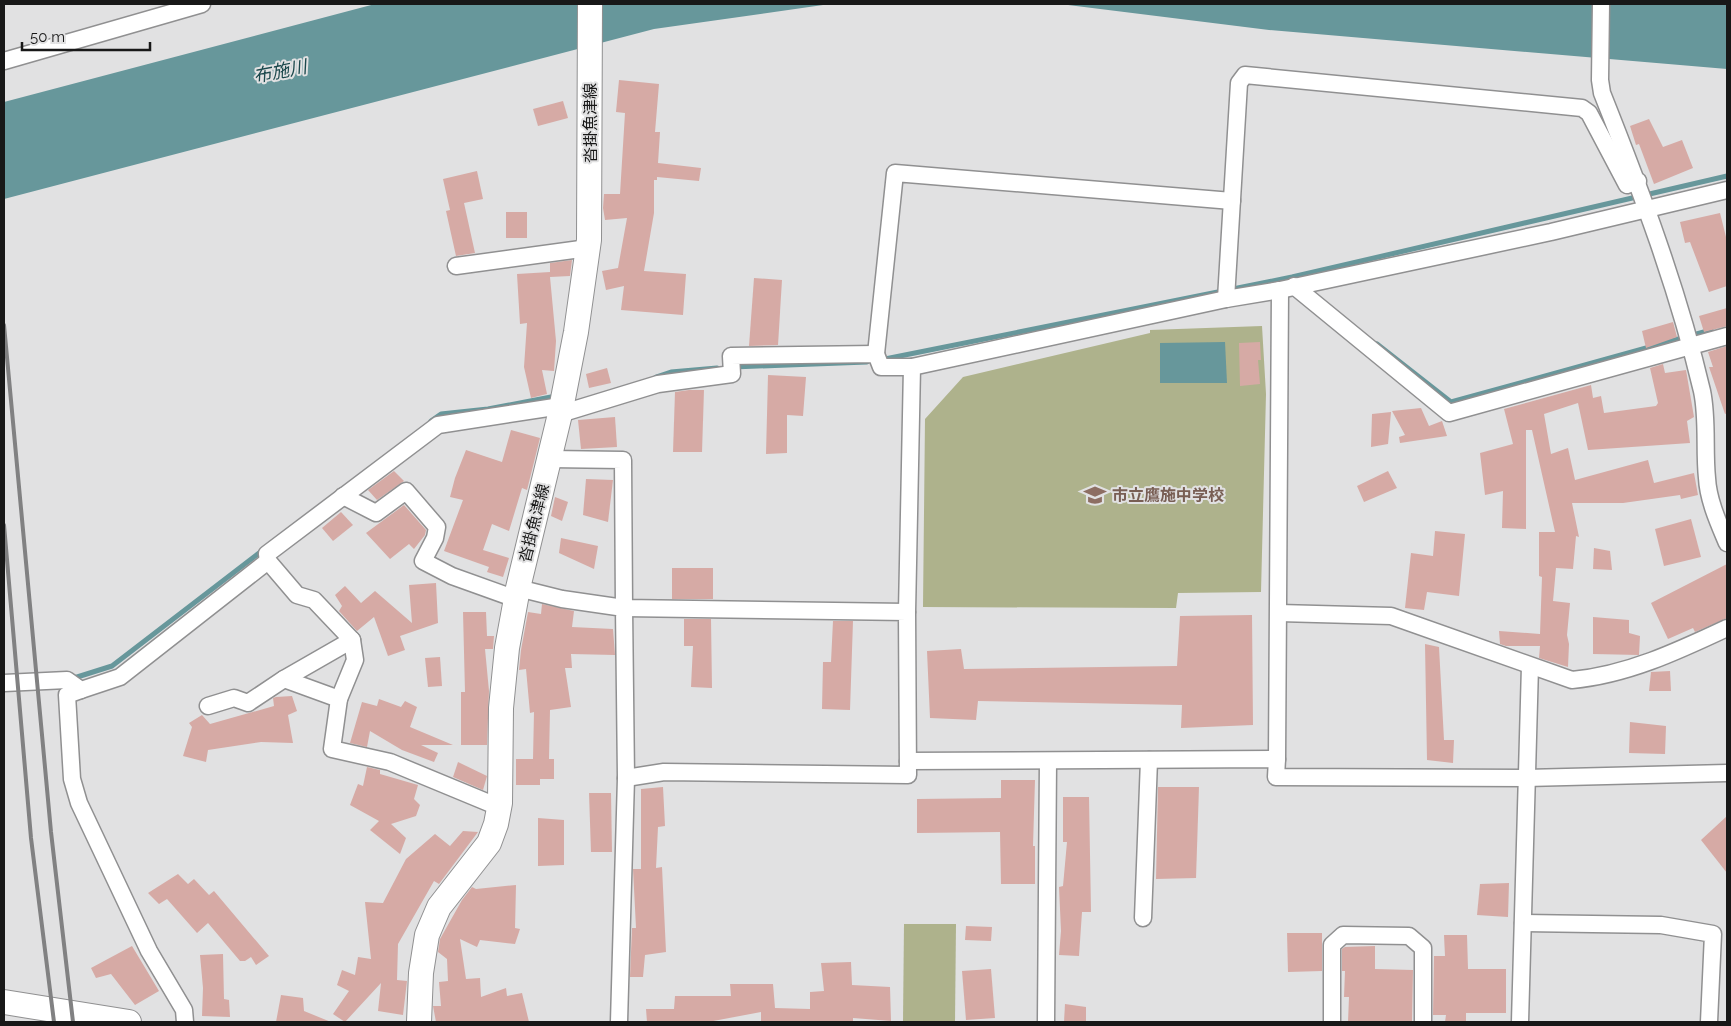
<svg xmlns="http://www.w3.org/2000/svg" width="1731" height="1026" viewBox="0 0 1731 1026" font-family="Raleway,'Noto Sans JP',sans-serif">
	<style>
		.green { fill: #aeb28c }
		.water { fill: #67979b }
		.lines { fill: none; stroke-linecap: round; stroke-linejoin: round }
		.stream { stroke: #67979b; stroke-width: 5 }
		.building { fill: #d6aaa5 }
		.street-casing { stroke: #909091; stroke-width: 19 }
		.secondary-casing { stroke: #909091; stroke-width: 26 }
		.street { stroke: #fff; stroke-width: 16 }
		.secondary { stroke: #fff; stroke-width: 24 }
		.rail { stroke: #818182; stroke-width: 4 }
		.labels { text-anchor: middle; dominant-baseline: central; stroke-width: 4; stroke-linejoin: round; paint-order: stroke }
		.street-label { font-size: 16px; fill: #181818; stroke: #e1e1e2 }
		.education-label { font-size: 16px; font-weight: bold; fill: #785e54; stroke: #e1e1e2; text-anchor: start }
		.water-label { font-size: 18px; font-style: italic; fill: #1c494d; stroke: #e1e1e2 }
	</style>
	<rect width="100%" height="100%" fill="#e1e1e2"/>
	<!-- green -->
	<g class="green">
		<polygon points="1262,326 1266,394 1261,592 1178,593 1176,608 923,607 925,419 963,377 1150,333 1150,330"/>
		<polygon points="904,924 956,924 955,1022 903,1022"/>
	</g>
	<!-- water -->
	<g class="water">
		<polygon points="375,4 830,4 654,29 4,199 4,102"/>
		<polygon points="1060,4 1727,4 1727,69 1269,30"/>
		<polygon points="1225,342 1227,383 1160,383 1160,343"/>
	</g>
	<g class="lines">
		<!-- stream -->
		<g class="stream">
			<polyline points="1377,344 1451,402 1711,330"/>
			<polyline points="880,360 1292,277 1727,176"/>
			<polyline points="733,367 867,362"/>
			<polyline points="656,377 671,372 717,368"/>
			<polyline points="431,421 441,414 488,409 551,397"/>
			<polyline points="74,678 112,666 263,550"/>
		</g>
	</g>
	<!-- building -->
	<g class="building">
		<polygon points="619,80 659,84 655,132 660,132 658,163 701,168 699,181 657,177 657,180 654,180 654,213 644,271 686,274 683,315 621,310 624,286 606,290 602,271 618,268 627,218 605,220 603,208 604,194 620,194 625,113 616,112"/>
		<polygon points="563,101 568,118 538,126 533,109"/>
		<polygon points="1649,119 1663,147 1682,140 1693,168 1654,184 1639,144 1636,145 1630,126"/>
		<polygon points="477,171 483,199 464,203 475,253 456,256 446,211 450,210 443,179"/>
		<rect x="506" y="212" width="21" height="26"/>
		<polygon points="1720,213 1727,241 1727,286 1709,292 1690,242 1685,243 1680,222"/>
		<polygon points="572,260 570,276 550,277 556,341 554,371 542,370 547,394 531,398 524,367 527,323 520,324 517,274 550,272 550,263"/>
		<polygon points="754,278 782,280 778,345 749,346"/>
		<polygon points="1727,308 1727,326 1704,332 1699,316"/>
		<polygon points="1673,322 1677,337 1646,348 1642,331"/>
		<polygon points="1260,342 1261,360 1258,360 1260,384 1240,386 1239,343"/>
		<polygon points="1727,346 1727,413 1725,414 1709,367 1713,367 1708,352"/>
		<polygon points="1663,364 1665,373 1686,370 1694,417 1687,421 1690,443 1588,450 1578,403 1544,414 1551,454 1568,448 1575,480 1648,460 1654,483 1694,473 1698,495 1681,499 1680,495 1623,503 1572,503 1579,537 1576,536 1573,569 1556,568 1553,601 1570,603 1567,635 1569,644 1568,667 1539,658 1540,646 1506,646 1500,644 1499,631 1540,634 1542,577 1539,576 1539,532 1555,532 1532,430 1526,430 1526,529 1502,528 1503,491 1485,495 1480,453 1513,444 1504,409 1591,385 1593,398 1601,396 1604,413 1656,406 1658,403 1650,368"/>
		<polygon points="607,368 611,383 589,388 586,374"/>
		<polygon points="768,375 806,377 803,416 787,415 787,453 766,454"/>
		<polygon points="689,390 704,390 702,452 673,452 675,392"/>
		<polygon points="1421,408 1429,426 1442,421 1447,436 1400,443 1399,437 1405,435 1392,411"/>
		<polygon points="1391,412 1388,444 1371,447 1372,414"/>
		<polygon points="615,417 617,447 581,449 578,420"/>
		<polygon points="511,430 540,438 527,490 522,488 509,531 492,524 483,550 509,558 503,577 487,572 489,567 444,551 463,500 450,497 455,478 466,450 502,462"/>
		<polygon points="394,471 404,481 377,500 368,490"/>
		<polygon points="1388,471 1397,488 1364,502 1357,486"/>
		<polygon points="586,479 613,480 608,522 583,515"/>
		<polygon points="555,497 568,502 562,521 551,516"/>
		<polygon points="404,505 426,530 425,535 414,549 409,544 390,559 366,533"/>
		<polygon points="341,512 353,525 333,541 322,528"/>
		<polygon points="1691,519 1701,557 1664,566 1655,529"/>
		<polygon points="1435,531 1465,534 1459,596 1427,592 1424,610 1405,608 1411,553 1433,556"/>
		<polygon points="561,538 598,546 594,569 559,553"/>
		<polygon points="1594,548 1610,551 1612,570 1593,569"/>
		<polygon points="1727,564 1727,618 1695,632 1693,628 1668,639 1651,603"/>
		<rect x="672" y="568" width="41" height="31"/>
		<polygon points="436,583 438,623 400,636 405,650 388,656 374,617 357,631 339,611 342,606 335,595 345,586 361,603 375,591 412,623 409,585"/>
		<polygon points="542,604 574,611 572,627 613,629 615,655 571,654 572,668 565,668 571,707 550,710 549,759 554,759 554,779 540,779 540,785 516,785 516,759 533,759 534,712 530,713 526,669 519,670 521,650 528,612 541,614"/>
		<polygon points="463,612 486,612 487,636 494,636 493,649 485,649 489,691 487,745 461,745 461,692 465,692"/>
		<polygon points="1252,615 1253,725 1181,728 1182,705 978,701 976,720 930,718 927,651 961,649 964,669 1177,666 1180,616"/>
		<polygon points="1593,617 1629,620 1629,633 1640,636 1639,655 1593,654"/>
		<polygon points="684,619 711,619 712,688 691,687 693,646 684,646"/>
		<polygon points="833,621 853,621 850,710 822,709 823,662 831,662"/>
		<polygon points="1425,644 1439,647 1444,740 1454,740 1453,763 1427,760"/>
		<polygon points="440,657 442,686 428,687 425,658"/>
		<polygon points="1670,671 1671,691 1649,691 1651,672"/>
		<polygon points="292,696 297,711 288,715 293,743 261,742 208,750 206,762 183,756 192,727 189,723 202,715 210,724 274,706 273,698 276,697"/>
		<polygon points="379,699 401,707 405,701 417,707 410,727 453,745 421,745 438,753 434,762 402,750 370,731 367,747 350,743 362,702 377,706"/>
		<polygon points="1630,722 1666,726 1665,754 1629,753"/>
		<polygon points="458,762 487,776 483,790 453,777"/>
		<polygon points="367,767 380,770 380,774 418,785 414,799 420,805 416,816 391,824 406,838 400,854 370,830 379,821 350,805 358,784 363,786"/>
		<polygon points="1001,780 1035,780 1033,846 1035,846 1035,884 1001,884 1000,832 917,833 917,799 1001,798"/>
		<polygon points="663,787 665,826 658,827 656,868 662,867 666,952 645,955 643,977 630,977 632,928 636,928 633,869 641,869 641,789"/>
		<polygon points="1158,787 1199,787 1196,878 1156,879"/>
		<polygon points="589,793 611,793 612,852 591,852"/>
		<polygon points="1063,797 1089,797 1091,912 1082,912 1079,956 1059,955 1061,931 1059,887 1063,886 1067,842 1063,842"/>
		<polygon points="1727,816 1727,873 1701,840"/>
		<polygon points="538,818 564,820 564,865 538,866"/>
		<polygon points="463,831 478,832 439,884 434,881 398,944 397,980 407,981 403,1015 378,1011 381,983 345,1022 333,1014 349,991 337,985 342,970 355,975 358,957 371,959 365,902 383,903 406,859 435,834 450,846"/>
		<polygon points="178,874 188,884 194,879 209,895 214,891 269,956 256,965 251,957 245,961 240,961 208,923 197,933 167,899 159,904 148,893"/>
		<polygon points="1509,883 1508,917 1477,915 1480,884"/>
		<polygon points="516,885 515,928 520,929 515,944 480,940 477,947 460,939 466,979 480,978 481,997 506,988 507,996 522,993 529,1022 436,1022 433,1006 441,1006 439,982 448,981 447,959 438,952 440,939 462,900 472,887 476,889"/>
		<polygon points="966,926 992,927 991,941 965,940"/>
		<polygon points="1287,933 1322,933 1322,971 1288,972"/>
		<polygon points="1444,935 1467,935 1468,969 1506,969 1506,1013 1466,1013 1466,1022 1445,1022 1446,1015 1433,1015 1434,956 1445,956"/>
		<polygon points="132,946 159,991 135,1005 111,974 96,978 91,968"/>
		<polygon points="1375,946 1375,969 1413,970 1412,1022 1348,1022 1349,997 1344,997 1345,971 1342,971 1342,949 1345,947"/>
		<polygon points="223,954 224,999 229,1000 230,1017 202,1016 203,988 200,955"/>
		<polygon points="851,962 852,985 890,987 891,1021 853,1018 853,1022 761,1022 761,1012 708,1022 647,1022 646,1009 674,1009 675,996 731,996 730,984 773,984 775,1008 810,1009 810,992 824,991 821,963"/>
		<polygon points="991,969 995,1018 966,1020 962,971"/>
		<polygon points="281,995 303,998 304,1011 331,1022 276,1022"/>
		<polygon points="1065,1004 1086,1007 1086,1022 1064,1022"/>
	</g>
	<g class="lines">
		<!-- street casing -->
		<g class="street-casing">
			<g id="street">
				<path d="M 1601,4 L 1600,80 L 1602,93 C 1641,191 1678,289 1702,391 C 1708,419 1704,450 1707,478 C 1708,500 1719,524 1727,543"/>
				<polyline points="4,61 202,4"/>
				<polyline points="456,266 588,248"/>
				<polyline points="1294,286 1449,413 1727,336"/>
				<polyline points="1226,299 1239,83 1245,75 1582,108 1589,113 1627,185 1638,181"/>
				<polyline points="876,354 895,173 1232,201"/>
				<polyline points="560,414 658,384 732,374 731,356 876,354 881,367 912,367"/>
				<polyline points="550,459 623,460 624,608 907,612 908,775 664,772 626,778"/>
				<polyline points="343,496 376,513 406,491 437,527 435,538 423,561 452,576 516,599"/>
				<polyline points="268,561 267,554 438,425 561,406"/>
				<polyline points="518,588 562,599 624,608 626,778 619,1022"/>
				<polyline points="907,612 912,367 1226,299 1280,290 1551,232 1727,190"/>
				<path d="M 1279,613 L 1391,616 L 1572,680 C 1627,675 1678,651 1727,628"/>
				<polyline points="284,679 352,640"/>
				<polyline points="4,683 67,680 81,690 120,677 268,561 297,595 314,600 352,640 355,660 339,699 332,749 390,762 489,803 500,803"/>
				<polyline points="81,690 67,695 72,779 79,803 149,951 184,1010 185,1022"/>
				<polyline points="208,706 234,698 248,703 284,679 339,699"/>
				<polyline points="1277,759 1280,290"/>
				<polyline points="908,761 1277,759 1276,777 1526,778 1727,773"/>
				<polyline points="1143,918 1149,760"/>
				<polyline points="1523,923 1661,925 1713,934 1709,1022"/>
				<polyline points="1046,1022 1048,761"/>
				<polyline points="1332,1022 1332,945 1343,935 1409,936 1423,948 1423,1022"/>
				<polyline points="1520,1022 1530,666"/>
			</g>
		</g>
		<!-- secondary casing -->
		<g class="secondary-casing">
			<g id="secondary">
				<polyline points="4,1002 129,1022"/>
				<polyline points="419,1022 421,973 427,935 439,907 489,843 496,824 500,803 501,708 507,648 518,588 560,414 576,332 589,240 590,4"/>
			</g>
		</g>
		<!-- street -->
		<use href="#street" class="street"/>
		<!-- secondary -->
		<use href="#secondary" class="secondary"/>
		<!-- rail -->
		<g class="rail">
			<polyline points="4,325 51,832 73,1022"/>
			<polyline points="4,525 31,838 54,1022"/>
		</g>
	</g>
	<!-- icons -->
	<defs>
		<g id="school-bare" transform="scale(1.725)"><path d="M0-5L7-2L0 1L-7-2ZM-4 1L0 2.5L4 1V4Q0 6-4 4Z" fill="#8d6e63" stroke="#e1e1e2" stroke-width="2.5" paint-order="stroke"/></g>
	</defs>
	<g fill-rule="evenodd">
		<use href="#school-bare" x="1095" y="495"/>
	</g>
	<g class="labels">
		<!-- street labels -->
		<g class="street-label">
			<text transform="translate(590 123) rotate(-90)">沓掛魚津線</text>
			<text transform="translate(534 523) rotate(-76)">沓掛魚津線</text>
		</g>
		<!-- education labels -->
		<g class="education-label">
			<text x="1112" y="495">市立鷹施中学校</text>
		</g>
		<!-- water labels -->
		<g class="water-label">
			<text transform="translate(280 71) rotate(-11)">布施川</text>
		</g>
	</g>
	<!-- border -->
	<rect width="1731" height="1026" fill="none" stroke="#181818" stroke-width="10"/>
	<!-- scale -->
	<path d="M22 42v8h128v-8" fill="none" stroke="#181818" stroke-width="2.5"/>
	<text x="30" y="42" font-size="15" fill="#181818" stroke="#e1e1e2" stroke-width="4" paint-order="stroke">50 m</text>
</svg>
